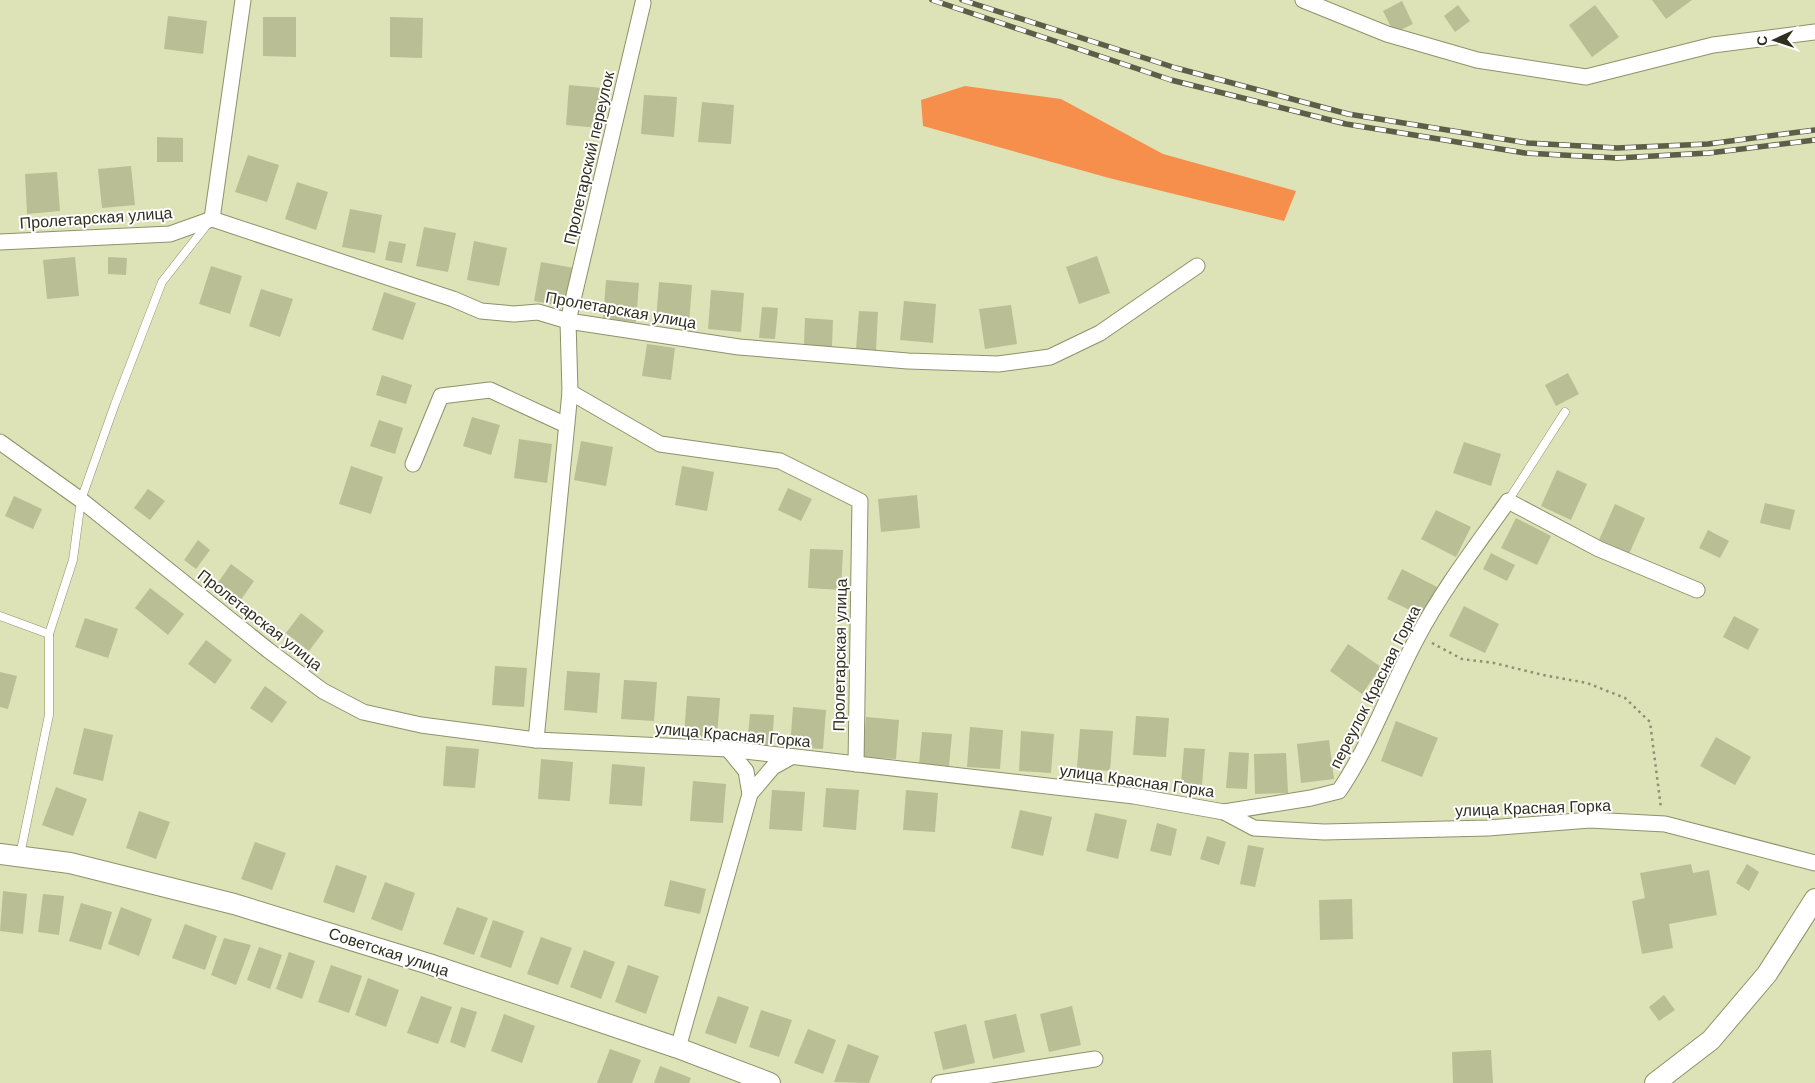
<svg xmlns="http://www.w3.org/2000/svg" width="1815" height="1083" viewBox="0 0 1815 1083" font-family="Arial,sans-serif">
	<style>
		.forest { fill: #f68f4b }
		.building { fill: #babe94 }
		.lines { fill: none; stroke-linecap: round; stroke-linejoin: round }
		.lane-casing { stroke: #8e926a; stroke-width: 9 }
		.street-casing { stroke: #8e926a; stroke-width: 17 }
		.secondary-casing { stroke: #8e926a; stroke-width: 22 }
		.path { stroke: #8d8f71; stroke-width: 2.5; stroke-dasharray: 2.5 4; stroke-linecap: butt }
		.lane { stroke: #fff; stroke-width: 8 }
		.street { stroke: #fff; stroke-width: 15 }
		.secondary { stroke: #fff; stroke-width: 20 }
		.rail-casing { stroke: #5c5e47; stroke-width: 5.5 }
		.rail { stroke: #fff; stroke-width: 4; stroke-dasharray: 11; stroke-linecap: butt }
		.labels { text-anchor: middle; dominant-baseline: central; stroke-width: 4; stroke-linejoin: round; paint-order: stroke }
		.street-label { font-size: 16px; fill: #2f3020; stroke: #fff }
	</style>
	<rect width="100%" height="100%" fill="#dee2b7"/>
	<!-- forest -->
	<polygon class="forest" points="965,86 1061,99 1163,154 1296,191 1284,221 1109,178 923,126 921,100"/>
	<!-- building -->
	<g class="building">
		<polygon points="1652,0 1692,0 1666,19"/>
		<polygon points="1402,1 1413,24 1394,33 1383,11"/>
		<polygon points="1458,5 1470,21 1455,32 1444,16"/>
		<polygon points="1595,5 1619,37 1592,57 1569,25"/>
		<polygon points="168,16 207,21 203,54 164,49"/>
		<polygon points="263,17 296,17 296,57 263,56"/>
		<polygon points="390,17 423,18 422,58 390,57"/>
		<polygon points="569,85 602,88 599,128 566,125"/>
		<polygon points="644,95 677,97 674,137 641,134"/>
		<polygon points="702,102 734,105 731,144 698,142"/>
		<polygon points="157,137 183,138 183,162 157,162"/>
		<polygon points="248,155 279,165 267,202 235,192"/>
		<polygon points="131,166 135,205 102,208 98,169"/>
		<polygon points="57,172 60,211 27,214 25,174"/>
		<polygon points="297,182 328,192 316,230 285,219"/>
		<polygon points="350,209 382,215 375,253 342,247"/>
		<polygon points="424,227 456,233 448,272 416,266"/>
		<polygon points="389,241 406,244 402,263 385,260"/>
		<polygon points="474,241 507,248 499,286 467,280"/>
		<polygon points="1097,256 1110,293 1079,304 1066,267"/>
		<polygon points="75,257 79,296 47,299 43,260"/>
		<polygon points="108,257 127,258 126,275 108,274"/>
		<polygon points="541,262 574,268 566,307 534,301"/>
		<polygon points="211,266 242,276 230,314 199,304"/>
		<polygon points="606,280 639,283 636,322 603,319"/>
		<polygon points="659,282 692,285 689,324 656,321"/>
		<polygon points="261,289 293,299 280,337 249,326"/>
		<polygon points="711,290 744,293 741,332 708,329"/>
		<polygon points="384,292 416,303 403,340 372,330"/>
		<polygon points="904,301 936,304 933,343 900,340"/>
		<polygon points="1011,305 1017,344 985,349 979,309"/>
		<polygon points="762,307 778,308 775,339 759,338"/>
		<polygon points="859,311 878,312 876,350 856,349"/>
		<polygon points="805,318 833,320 832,347 804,345"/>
		<polygon points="647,344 675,348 671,380 642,376"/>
		<polygon points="1568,373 1579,394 1556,406 1545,385"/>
		<polygon points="382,375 412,385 406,404 376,395"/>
		<polygon points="472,417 500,425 491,455 463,446"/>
		<polygon points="379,420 403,428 395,454 370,446"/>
		<polygon points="519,439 552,444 547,483 514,478"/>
		<polygon points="581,441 613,447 606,486 574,480"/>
		<polygon points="1464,442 1501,454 1491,486 1453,473"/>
		<polygon points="351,466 383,477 371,514 339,504"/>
		<polygon points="682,466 714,472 707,511 675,505"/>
		<polygon points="1557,470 1587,484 1571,520 1541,506"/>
		<polygon points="788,488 812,499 801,521 778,510"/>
		<polygon points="148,489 165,501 150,520 134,508"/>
		<polygon points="917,495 920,528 881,532 878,499"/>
		<polygon points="14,496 42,509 33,529 5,516"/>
		<polygon points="1765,503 1795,510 1790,530 1760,523"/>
		<polygon points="1615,504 1645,518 1629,554 1599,540"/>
		<polygon points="1436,510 1471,527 1456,557 1421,539"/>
		<polygon points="1516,518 1551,536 1537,565 1501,548"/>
		<polygon points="1708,530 1729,541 1720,558 1699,548"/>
		<polygon points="198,540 210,550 196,569 184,560"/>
		<polygon points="810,549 843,550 841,590 808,588"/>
		<polygon points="1491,553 1515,565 1507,581 1483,569"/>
		<polygon points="231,564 254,581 240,601 217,584"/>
		<polygon points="1402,569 1437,587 1422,616 1387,599"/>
		<polygon points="150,588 184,614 168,635 135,608"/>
		<polygon points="1464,606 1499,624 1485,653 1449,636"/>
		<polygon points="301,613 324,631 309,651 286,633"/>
		<polygon points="1734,616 1759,629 1748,650 1723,637"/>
		<polygon points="85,618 118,629 108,658 75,647"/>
		<polygon points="206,640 232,660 215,684 188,664"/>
		<polygon points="1348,644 1381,667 1362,694 1330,671"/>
		<polygon points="495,666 527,668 524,707 492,705"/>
		<polygon points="567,671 600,673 597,713 564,710"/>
		<polygon points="0,672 17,676 8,709 0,707"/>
		<polygon points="624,680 657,682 654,721 621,719"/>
		<polygon points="265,686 287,702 272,723 250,708"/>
		<polygon points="687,696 720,698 717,738 684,735"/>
		<polygon points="793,707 826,710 823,749 790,747"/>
		<polygon points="750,714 774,715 772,747 747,745"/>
		<polygon points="1136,716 1169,718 1166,757 1133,755"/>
		<polygon points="866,717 899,720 896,759 863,757"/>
		<polygon points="1396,721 1438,738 1422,777 1381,761"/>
		<polygon points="970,727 1003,730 1000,769 967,767"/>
		<polygon points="84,728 113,735 103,781 73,774"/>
		<polygon points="1080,729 1113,731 1110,771 1077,768"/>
		<polygon points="1021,731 1054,734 1051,773 1019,771"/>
		<polygon points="922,732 952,734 949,766 919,764"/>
		<polygon points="1716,737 1751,757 1735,785 1700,766"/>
		<polygon points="1329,740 1334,779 1301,783 1297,744"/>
		<polygon points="446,746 479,749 475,788 443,786"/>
		<polygon points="1184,748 1205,749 1202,785 1181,783"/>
		<polygon points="1229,752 1249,753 1247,789 1226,788"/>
		<polygon points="1286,753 1288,793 1255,794 1254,754"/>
		<polygon points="541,759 573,762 570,801 538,799"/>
		<polygon points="612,764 645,767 642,806 609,804"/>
		<polygon points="693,781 726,784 723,823 690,821"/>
		<polygon points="56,787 87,799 73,836 42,825"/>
		<polygon points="826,788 859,790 856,830 823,827"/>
		<polygon points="772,790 805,792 802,831 769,829"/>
		<polygon points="906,790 938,793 935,832 903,830"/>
		<polygon points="1020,810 1052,817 1043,856 1011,848"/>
		<polygon points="139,811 170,822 156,859 126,848"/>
		<polygon points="1095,813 1127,820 1118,859 1086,851"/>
		<polygon points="1157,823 1177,829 1171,856 1150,851"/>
		<polygon points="1207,836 1226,842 1219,865 1200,859"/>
		<polygon points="255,842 286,853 272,890 241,879"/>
		<polygon points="1248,845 1264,848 1255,887 1240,884"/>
		<polygon points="1691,864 1693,873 1709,870 1717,915 1669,924 1673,948 1642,954 1632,901 1645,898 1640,873"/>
		<polygon points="1747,864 1759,872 1749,891 1736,883"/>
		<polygon points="336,865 367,876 354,913 323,902"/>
		<polygon points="670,880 706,889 700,914 664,906"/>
		<polygon points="385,882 415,893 402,931 371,919"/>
		<polygon points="3,891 27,894 23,934 0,931"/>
		<polygon points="43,894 64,896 59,935 38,932"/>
		<polygon points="1352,899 1353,939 1320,940 1319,900"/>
		<polygon points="81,903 112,912 101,950 69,941"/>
		<polygon points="121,907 152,919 139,956 108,944"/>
		<polygon points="457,907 488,918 474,955 443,944"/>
		<polygon points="493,920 524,931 511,968 480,957"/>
		<polygon points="185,924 217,936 205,970 172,958"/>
		<polygon points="541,937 572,948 558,985 527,974"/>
		<polygon points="224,938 251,945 236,985 211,975"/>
		<polygon points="259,947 282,955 270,989 247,980"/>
		<polygon points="584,950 615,962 601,999 570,987"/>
		<polygon points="289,952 315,961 302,999 276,989"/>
		<polygon points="331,965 362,976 349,1013 318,1002"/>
		<polygon points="628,965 659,976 646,1014 615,1002"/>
		<polygon points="368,978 399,990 386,1027 355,1015"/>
		<polygon points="1664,995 1675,1010 1659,1021 1649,1007"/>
		<polygon points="421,996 452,1007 438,1044 407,1033"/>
		<polygon points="718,996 749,1007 736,1044 705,1033"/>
		<polygon points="1072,1006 1081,1045 1049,1052 1040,1014"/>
		<polygon points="461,1007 477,1012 465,1048 450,1042"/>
		<polygon points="761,1010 792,1020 779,1057 749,1047"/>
		<polygon points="504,1014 535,1026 522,1063 491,1051"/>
		<polygon points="1016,1014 1025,1052 993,1059 984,1021"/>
		<polygon points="966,1024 975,1063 943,1070 934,1032"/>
		<polygon points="808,1029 836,1040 823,1074 794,1063"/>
		<polygon points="848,1044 879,1056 869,1083 834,1082"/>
		<polygon points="610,1049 641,1060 632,1083 597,1083"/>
		<polygon points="1491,1050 1493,1083 1453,1083 1452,1052"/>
		<polygon points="660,1066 691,1078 689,1083 654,1083"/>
	</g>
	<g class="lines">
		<!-- lane casing -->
		<g class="lane-casing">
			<g id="lane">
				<polyline points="1508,501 1565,412"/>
				<polyline points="0,616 49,634"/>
				<polyline points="20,855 49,715 49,634 73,560 81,500 115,404 162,282 209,222"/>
			</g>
		</g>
		<!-- street casing -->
		<g class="street-casing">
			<g id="street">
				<polyline points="1303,0 1387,34 1477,60 1586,77 1713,45 1815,32"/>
				<polyline points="212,219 243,0"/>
				<polyline points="0,242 170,234 212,219 453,299 481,311 514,314 538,312 568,321 739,347 908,361 998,364 1050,357 1100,333 1197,266"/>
				<polyline points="570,392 660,444 780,461 860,501 856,764"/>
				<polyline points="0,442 81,500 268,650 323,691 363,712 421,725 536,740 728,749 1134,796 1224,812 1254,828 1324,832 1488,828 1590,820 1665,824 1815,863"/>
				<polyline points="413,464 441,396 490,390 566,425"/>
				<polyline points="536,740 570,392 568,321 643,3"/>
				<polyline points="750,794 773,767 791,757"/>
				<path d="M 1224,812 L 1311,798 L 1339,791 C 1371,744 1390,688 1417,638 C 1442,590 1477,545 1508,501 L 1599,549 L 1697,590"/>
				<polyline points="678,1048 750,794 746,771 728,749"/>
				<polyline points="939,1083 1095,1059"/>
			</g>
		</g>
		<!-- secondary casing -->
		<g class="secondary-casing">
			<g id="secondary">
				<polyline points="0,854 70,863 234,904 429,964 678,1048 770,1083"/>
				<polyline points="1655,1083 1711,1040 1767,974 1815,899"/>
			</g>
		</g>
		<!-- path -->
		<polyline class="path" points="1432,643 1462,659 1494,663 1543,675 1587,683 1625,698 1650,722 1661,808"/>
		<!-- lane -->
		<use href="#lane" class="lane"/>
		<!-- street -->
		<use href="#street" class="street"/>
		<!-- secondary -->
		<use href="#secondary" class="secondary"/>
		<!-- rail casing -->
		<g class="rail-casing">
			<g id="rail">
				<polyline points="932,0 1171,80 1346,124 1525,153 1617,158 1709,153 1815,140"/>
				<polyline points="962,0 1176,68 1348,114 1528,143 1617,148 1708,144 1815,130"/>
			</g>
		</g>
		<!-- rail -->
		<use href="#rail" class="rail"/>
	</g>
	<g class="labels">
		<!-- street labels -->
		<g class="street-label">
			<text transform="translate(589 158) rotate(-77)">Пролетарский переулок</text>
			<text transform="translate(96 218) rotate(-4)">Пролетарская улица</text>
			<text transform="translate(621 310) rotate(10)">Пролетарская улица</text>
			<text transform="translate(260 620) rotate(38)">Пролетарская улица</text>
			<text transform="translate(840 655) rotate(-89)">Пролетарская улица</text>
			<text transform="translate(1375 687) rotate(-63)">переулок Красная Горка</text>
			<text transform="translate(733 735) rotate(5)">улица Красная Горка</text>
			<text transform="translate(1137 781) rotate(8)">улица Красная Горка</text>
			<text transform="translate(1533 808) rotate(-2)">улица Красная Горка</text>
			<text transform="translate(389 952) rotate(18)">Советская улица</text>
		</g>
	</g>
	<!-- north arrow -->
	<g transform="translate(1775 40) rotate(267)" stroke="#ffffff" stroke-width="4" paint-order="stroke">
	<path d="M0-4L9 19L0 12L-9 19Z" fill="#2f3020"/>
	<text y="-8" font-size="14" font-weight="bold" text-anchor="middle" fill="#2f3020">С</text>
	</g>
</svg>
